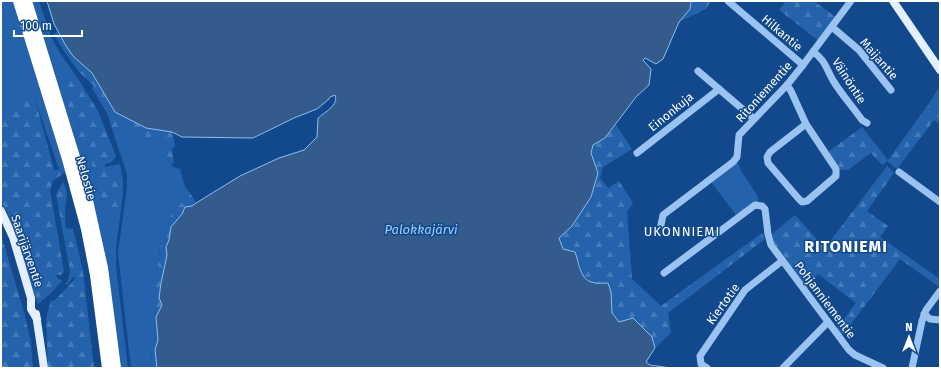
<svg xmlns="http://www.w3.org/2000/svg" width="941" height="369" viewBox="0 0 941 369" font-family="'Fira Sans',sans-serif">
	<style>
		.green { fill: #2463ab }
		.forest { fill: url(#forest-firs) }
		.water { fill: #335c8d; stroke: #8cbef4 }
		.lines { fill: none; stroke-linecap: round; stroke-linejoin: round }
		.minor { stroke: #9ac3f1; stroke-width: 7 }
		.major { stroke: #e4efff; stroke-width: 8 }
		.highway { stroke: #fff; stroke-width: 10 }
		.labels { text-anchor: middle; dominant-baseline: central; stroke-width: 3; stroke-linejoin: round; paint-order: stroke }
		.street-label { font-size: 12px; fill: #fff; stroke: #12498c }
		.water-label { font-size: 13px; font-style: italic; fill: #a6cdf8; stroke: #12498c }
		.neighbourhood-label { font-size: 13px; letter-spacing: 1px; fill: #fff; stroke: #12498c }
		.district-label { font-size: 16px; font-weight: bold; letter-spacing: 1px; fill: #fff; stroke: #12498c }
	</style>
	<defs>
		<pattern id="forest-firs" width="22" height="20" patternUnits="userSpaceOnUse"><rect width="22" height="20" fill="#2463ab"/><path d="M5 1l3.5 6h-7zM16 11l3.5 6h-7z" fill="#457ab8"/></pattern>
	</defs>
	<rect width="100%" height="100%" fill="#12498c"/>
	<!-- green -->
	<g class="green">
		<polygon points="1,1 13,1 66,172 61,175 34,96 1,110"/>
		<polygon points="32,1 39,1 51,37 60,53 75,74 66,81 75,133 93,167 95,173 94,182 98,188 105,210 105,167 119,164 120,164 123,181 123,194 116,247 116,267 128,368 120,368 95,211 73,133"/>
		<polygon points="57,32 66,46 62,48 54,34"/>
		<polygon points="940,86 940,116 928,105"/>
		<polygon points="123,122 126,123 144,139 158,140 165,143 168,160 173,167 180,169 185,187 190,193 170,216 166,235 160,247 155,293 157,307 154,315 155,338 152,347 151,368 131,368 118,253 127,187 127,174 112,129 118,127"/>
		<polygon points="737,161 742,172 757,195 759,203 736,215 711,182"/>
	</g>
	<!-- forest -->
	<g class="forest">
		<polygon points="691,1 711,1 706,9 679,22 690,9"/>
		<polygon points="786,1 814,1 837,18 819,41 779,10"/>
		<polygon points="66,46 73,56 92,73 115,112 146,128 172,132 175,146 172,149 174,163 171,164 168,160 164,143 158,140 144,139 126,123 123,122 118,127 112,129 108,115 92,88 94,86 79,72 62,48"/>
		<path d="M 75,74 L 98,111 L 116,156 L 112,162 L 105,164 L 105,167 C 122,178 119,192 118,209 L 105,210 L 98,188 L 94,182 L 95,173 L 93,167 L 75,133 L 65,94 L 66,81 Z"/>
		<polygon points="34,95 54,170 59,170 61,175 53,181 50,190 64,272 61,275 56,275 57,278 62,281 49,295 38,304 7,211 1,202 1,110"/>
		<polygon points="928,105 940,116 940,124 934,120 897,169 887,161 882,165 871,153 848,170 841,170 829,151 862,127 888,160"/>
		<polygon points="616,125 632,149 603,167 600,178 608,188 619,181 633,203 627,212 632,279 661,306 762,233 765,239 668,313 671,333 655,348 652,337 619,323 612,313 611,292 591,282 581,274 580,263 563,249 559,238 572,226 591,197 598,173 591,153 593,145 605,138"/>
		<polygon points="887,166 894,173 867,211 888,226 880,237 940,279 940,283 938,286 900,259 842,336 837,328 856,303 818,274 806,289 774,243 772,234 795,215 825,248"/>
		<path d="M 63,182 C 70,194 65,200 65,211 C 65,216 65,222 66,228 L 73,229 L 83,271 L 94,368 L 48,368 L 46,319 L 51,300 L 54,301 L 76,278 L 73,277 L 67,285 L 65,284 L 68,280 L 70,271 L 56,194 Z"/>
		<polygon points="190,193 196,203 192,206 185,207 182,214 171,227 169,240 166,247 167,255 161,283 162,305 156,317 158,340 155,350 157,368 151,368 152,347 155,338 154,315 157,307 155,293 160,247 166,235 170,216"/>
		<polygon points="1,234 24,312 31,343 33,368 1,368"/>
	</g>
	<!-- water -->
	<path class="water" d="M 47,1 L 691,1 L 690,9 L 679,22 L 663,59 L 656,64 L 645,58 L 643,60 L 651,69 L 649,85 L 636,97 L 605,138 L 593,145 L 591,153 L 598,173 L 591,197 L 572,226 L 559,238 L 563,249 L 575,252 C 579,262 580,279 591,282 C 596,284 603,283 608,283 L 611,292 L 612,313 L 619,322 L 633,318 L 652,337 L 655,348 L 646,362 L 650,365 L 671,368 L 157,368 L 155,350 L 158,340 L 156,317 L 162,305 L 159,298 L 161,283 L 167,255 L 166,247 L 169,240 L 171,227 L 182,214 L 185,207 L 192,206 L 196,203 L 240,176 L 279,158 L 304,150 L 317,137 L 318,118 C 325,112 339,105 335,95 L 330,97 L 329,99 L 317,109 L 294,118 L 253,138 L 182,137 L 172,132 L 146,128 L 115,112 L 92,73 L 73,56 L 66,46 L 54,24 Z"/>
	<g class="lines">
		<!-- minor -->
		<g class="minor">
			<polyline points="728,1 803,65"/>
			<polyline points="832,27 859,50 891,90"/>
			<path d="M 813,52 C 825,59 827,71 834,82 C 842,95 853,107 862,120 L 867,123"/>
			<polyline points="698,71 754,119"/>
			<polyline points="787,85 791,91 806,124 836,169 836,176 807,201 802,202 798,198 768,163 767,157 770,152 806,124"/>
			<polyline points="637,153 719,89"/>
			<polyline points="899,172 940,202"/>
			<polyline points="661,225 663,215 733,162 737,157 739,135 787,85 803,65 851,1"/>
			<polyline points="664,273 755,205 762,206 765,209 768,234 771,245 849,350 855,355 883,368"/>
			<polyline points="924,314 930,319 940,320"/>
			<polyline points="707,368 701,364 700,356 745,290 782,261"/>
			<polyline points="783,368 828,322"/>
			<polyline points="912,368 922,321 926,310 940,291"/>
		</g>
		<!-- major -->
		<g class="major">
			<polyline points="893,1 940,70"/>
			<polyline points="1,211 13,237 31,298 31,309 37,319"/>
			<polyline points="36,314 44,368"/>
		</g>
		<!-- highway -->
		<g class="highway">
			<polyline points="18,1 67,159 86,229 95,275 107,368"/>
			<polyline points="27,1 87,196 103,268 116,368"/>
		</g>
	</g>
	<g class="labels">
		<!-- street labels -->
		<g class="street-label">
			<text transform="translate(782 33) rotate(40)">Hilkantie</text>
			<text transform="translate(879 59) rotate(49)">Maijantie</text>
			<text transform="translate(849 81) rotate(57)">Väinöntie</text>
			<text transform="translate(764 92) rotate(-48)">Ritoniementie</text>
			<text transform="translate(671 112) rotate(-39)">Einonkuja</text>
			<text transform="translate(86 178) rotate(74)">Nelostie</text>
			<text transform="translate(27 251) rotate(71)">Saarijärventie</text>
			<text transform="translate(825 300) rotate(53)">Pohjanniementie</text>
			<text transform="translate(723 304) rotate(-54)">Kiertotie</text>
		</g>
		<!-- water labels -->
		<g class="water-label">
			<text x="421" y="229">Palokkajärvi</text>
		</g>
		<!-- neighbourhood labels -->
		<g class="neighbourhood-label">
			<text x="682" y="231">UKONNIEMI</text>
		</g>
		<!-- district labels -->
		<g class="district-label">
			<text x="846" y="246">RITONIEMI</text>
		</g>
	</g>
	<!-- border -->
	<rect width="941" height="369" fill="none" stroke="#ffffff" stroke-width="4"/>
	<!-- north arrow -->
	<g transform="translate(909 337)" stroke="#12498c" stroke-width="3" paint-order="stroke">
	<path d="M0-3L7 15L0 10L-7 15Z" fill="#ffffff"/>
	<text y="-6" font-size="11" font-weight="bold" text-anchor="middle" fill="#ffffff">N</text>
	</g>
	<!-- scale -->
	<path d="M14 30v6h68v-6" fill="none" stroke="#ffffff" stroke-width="2"/>
	<text x="20" y="30" font-size="12" fill="#ffffff" stroke="#12498c" stroke-width="3" paint-order="stroke">100 m</text>
</svg>
